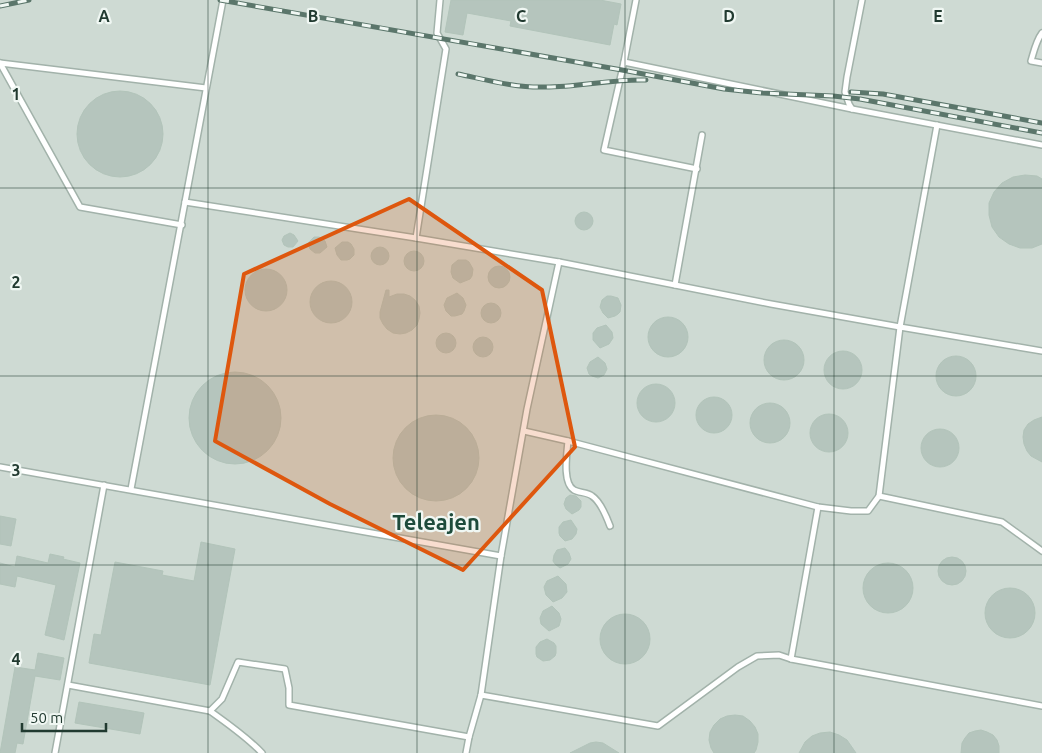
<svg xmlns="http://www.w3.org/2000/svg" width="1042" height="753" viewBox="0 0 1042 753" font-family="Ubuntu,sans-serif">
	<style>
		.built { fill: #cedad3 }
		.building { fill: #b5c5bd; stroke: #b2c4ba }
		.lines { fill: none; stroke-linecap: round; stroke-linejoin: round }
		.service-casing { stroke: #a2b2aa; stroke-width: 8 }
		.service { stroke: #fff; stroke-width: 5 }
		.rail-casing { stroke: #5b766b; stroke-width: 5 }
		.rail { stroke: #f0f7f3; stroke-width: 3; stroke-dasharray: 9; stroke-linecap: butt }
		.marked { fill: #de570e; fill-opacity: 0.2; stroke: #de570e; stroke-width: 4; stroke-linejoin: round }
		.grid { fill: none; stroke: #213a30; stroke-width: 1; stroke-opacity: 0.55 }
		.labels { text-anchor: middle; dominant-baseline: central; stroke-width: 4.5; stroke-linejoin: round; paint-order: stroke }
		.district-label { font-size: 22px; font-weight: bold; fill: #1d4b3b; stroke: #f0f7f3 }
		.grid-label { font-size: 16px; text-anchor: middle; font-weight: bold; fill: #213a30; stroke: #f0f7f3; stroke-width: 4.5; stroke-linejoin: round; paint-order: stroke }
	</style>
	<rect width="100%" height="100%" fill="#dfeae4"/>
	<!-- built -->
	<rect class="built" x="0" y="0" width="1042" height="753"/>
	<!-- building -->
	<g class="building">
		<polygon points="451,0 600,0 621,4 617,25 614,24 610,45 510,26 511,21 467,13 463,35 445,32"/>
		<circle cx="120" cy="134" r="43"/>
		<polygon points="1025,175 1037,176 1042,179 1042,244 1032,248 1020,248 1009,244 999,237 992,227 989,215 989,203 994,192 1002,183 1013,177"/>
		<circle cx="584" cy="221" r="9"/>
		<polygon points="290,233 294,235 298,241 293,247 288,247 284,245 282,240 284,236"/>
		<polygon points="314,237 319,237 325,241 327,247 320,253 315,253 310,249 308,243"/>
		<polygon points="342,242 348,242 351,244 354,249 354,255 350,259 347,260 341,260 337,255 335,248"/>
		<circle cx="380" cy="256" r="9"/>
		<circle cx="414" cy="261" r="10"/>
		<polygon points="458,260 466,260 469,262 473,269 472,276 470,279 460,283 453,278 451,272 452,265"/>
		<circle cx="499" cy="277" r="11"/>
		<circle cx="266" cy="290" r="21"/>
		<circle cx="331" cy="302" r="21"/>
		<polygon points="386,290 389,290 389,297 397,294 404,294 410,296 415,300 419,306 420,313 419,319 417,325 412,330 406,333 400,334 393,333 387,329 383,324 380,318 380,312"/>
		<polygon points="457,293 463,298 466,305 464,311 462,314 455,316 451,316 446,311 444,305 447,298"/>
		<polygon points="607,296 611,296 618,298 621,305 620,312 618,314 615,316 608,318 603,313 600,307 602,300"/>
		<circle cx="491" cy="313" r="10"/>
		<circle cx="668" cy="337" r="20"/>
		<polygon points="606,325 612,332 613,338 609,344 600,348 593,340 593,333 597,328"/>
		<circle cx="446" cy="343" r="10"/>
		<circle cx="483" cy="347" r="10"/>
		<circle cx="784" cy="360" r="20"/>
		<circle cx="843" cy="370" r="19"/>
		<circle cx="956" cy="376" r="20"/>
		<polygon points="598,357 605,363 607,369 604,375 598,378 592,376 589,374 587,368 590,362"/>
		<circle cx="235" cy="418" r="46"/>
		<circle cx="656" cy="403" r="19"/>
		<circle cx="714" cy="415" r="18"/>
		<circle cx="770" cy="423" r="20"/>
		<circle cx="829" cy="433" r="19"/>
		<circle cx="436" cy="458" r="43"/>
		<polygon points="1042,417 1042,462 1031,456 1027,451 1024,444 1023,437 1024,430 1028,424 1034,420"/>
		<circle cx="940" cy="448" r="19"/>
		<polygon points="570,495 576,496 581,501 581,507 579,510 572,514 566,509 564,504 566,498"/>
		<polygon points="0,516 16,519 11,546 0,544"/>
		<polygon points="571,520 577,529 576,534 572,539 565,541 560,536 559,533 559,527 563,522"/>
		<polygon points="201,542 235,549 210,685 89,663 94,634 101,635 115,562 163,571 162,575 194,581"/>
		<polygon points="565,548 569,553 571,559 568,564 560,568 555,564 553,561 554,555 557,550"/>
		<polygon points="50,554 64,557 63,559 80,563 64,640 45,635 56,585 17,576 15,587 0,584 0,563 15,567 17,556 48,563"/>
		<circle cx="952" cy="571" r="14"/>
		<circle cx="888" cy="588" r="25"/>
		<polygon points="558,576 566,584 567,592 562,598 553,602 546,595 544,587 547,581"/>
		<circle cx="1010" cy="613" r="25"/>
		<polygon points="552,606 559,613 561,619 559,626 549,631 541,624 540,618 543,611"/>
		<circle cx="625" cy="639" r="25"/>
		<polygon points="547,639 554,643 556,646 556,653 555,656 550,660 543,661 537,657 536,654 536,647 540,642"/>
		<polygon points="38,653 64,658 60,680 35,676 23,744 17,743 15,753 0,753 15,667 35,670"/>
		<polygon points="79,702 144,713 140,734 75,723"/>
		<polygon points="735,715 743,716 750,721 755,727 758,734 758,742 756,750 754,753 714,753 711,748 709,740 710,732 714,725 720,719 727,716"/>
		<polygon points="981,730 987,732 993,735 997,740 999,746 999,753 961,753 962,743 965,738 969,733 975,731"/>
		<polygon points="830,732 839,735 847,740 856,753 799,753 805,742 812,736 820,733"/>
		<polygon points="596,742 603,743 619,753 570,753 590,743"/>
	</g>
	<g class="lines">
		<!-- service casing -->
		<g class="service-casing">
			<g id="service">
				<polyline points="636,0 624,62 604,150 697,169"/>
				<path d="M 1042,33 C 1036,41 1034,51 1031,61 L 1042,63"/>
				<polyline points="624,62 852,109 1042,145"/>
				<polyline points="0,63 80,207 182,225"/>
				<polyline points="0,63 206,88"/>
				<polyline points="852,109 849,104 845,92 847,77 862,0"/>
				<polyline points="185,202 416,238 559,262 771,304 900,327 1042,351"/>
				<polyline points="416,238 446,49 437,33 440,0"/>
				<polyline points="675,285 702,135"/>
				<polyline points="524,431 568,441 818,507 851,511 868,511 879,496 900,327 937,125"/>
				<path d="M 568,441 C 567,453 562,483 574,490 C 579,493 587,492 592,496 C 600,501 607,518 610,526"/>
				<polyline points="0,467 501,556"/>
				<polyline points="131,489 223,0"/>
				<polyline points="879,496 1002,522 1042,551"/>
				<polyline points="791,659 818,507"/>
				<path d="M 68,685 L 210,711 C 228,724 247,737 262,753"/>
				<polyline points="481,695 658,726 738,667 757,656 779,655 791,659 1042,706"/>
				<polyline points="210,711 222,699 238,662 285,669 289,688 289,705 469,737"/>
				<polyline points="55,753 104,485"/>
				<polyline points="466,753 469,737 481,695 501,556 527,409 559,262"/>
			</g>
		</g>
		<!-- service -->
		<use href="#service" class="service"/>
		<!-- rail casing -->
		<g class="rail-casing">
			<g id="rail">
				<polyline points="220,0 622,70 724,89 762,93 833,96 860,99 1042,133"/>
				<polyline points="0,6 29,0"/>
				<path d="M 458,74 C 487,80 516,88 545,87 C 579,87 612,79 646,80"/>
				<polyline points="851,92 883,94 1042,123"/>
			</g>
		</g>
		<!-- rail -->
		<use href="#rail" class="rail"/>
	</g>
	<!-- marked area -->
	<path class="marked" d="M 409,199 L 542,290 L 575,447 L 463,570 L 330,504 L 215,441 L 244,274 Z"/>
	<!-- grid -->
	<path class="grid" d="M 208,0 L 208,753M 417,0 L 417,753M 625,0 L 625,753M 834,0 L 834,753M 0,188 L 1042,188M 0,376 L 1042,376M 0,565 L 1042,565"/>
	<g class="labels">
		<!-- district labels -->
		<g class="district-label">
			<text x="436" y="521">Teleajen</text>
		</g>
	</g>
	<g class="grid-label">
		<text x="104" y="22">A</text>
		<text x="313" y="22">B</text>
		<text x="521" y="22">C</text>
		<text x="729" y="22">D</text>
		<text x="938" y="22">E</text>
		<text x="16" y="100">1</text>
		<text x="16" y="288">2</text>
		<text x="16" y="476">3</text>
		<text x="16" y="665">4</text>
	</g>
	<!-- scale -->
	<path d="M22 723v8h84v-8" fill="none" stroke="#213a30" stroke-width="2.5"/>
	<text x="30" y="723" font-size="15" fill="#213a30" stroke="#f0f7f3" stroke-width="4" paint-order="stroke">50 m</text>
</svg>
